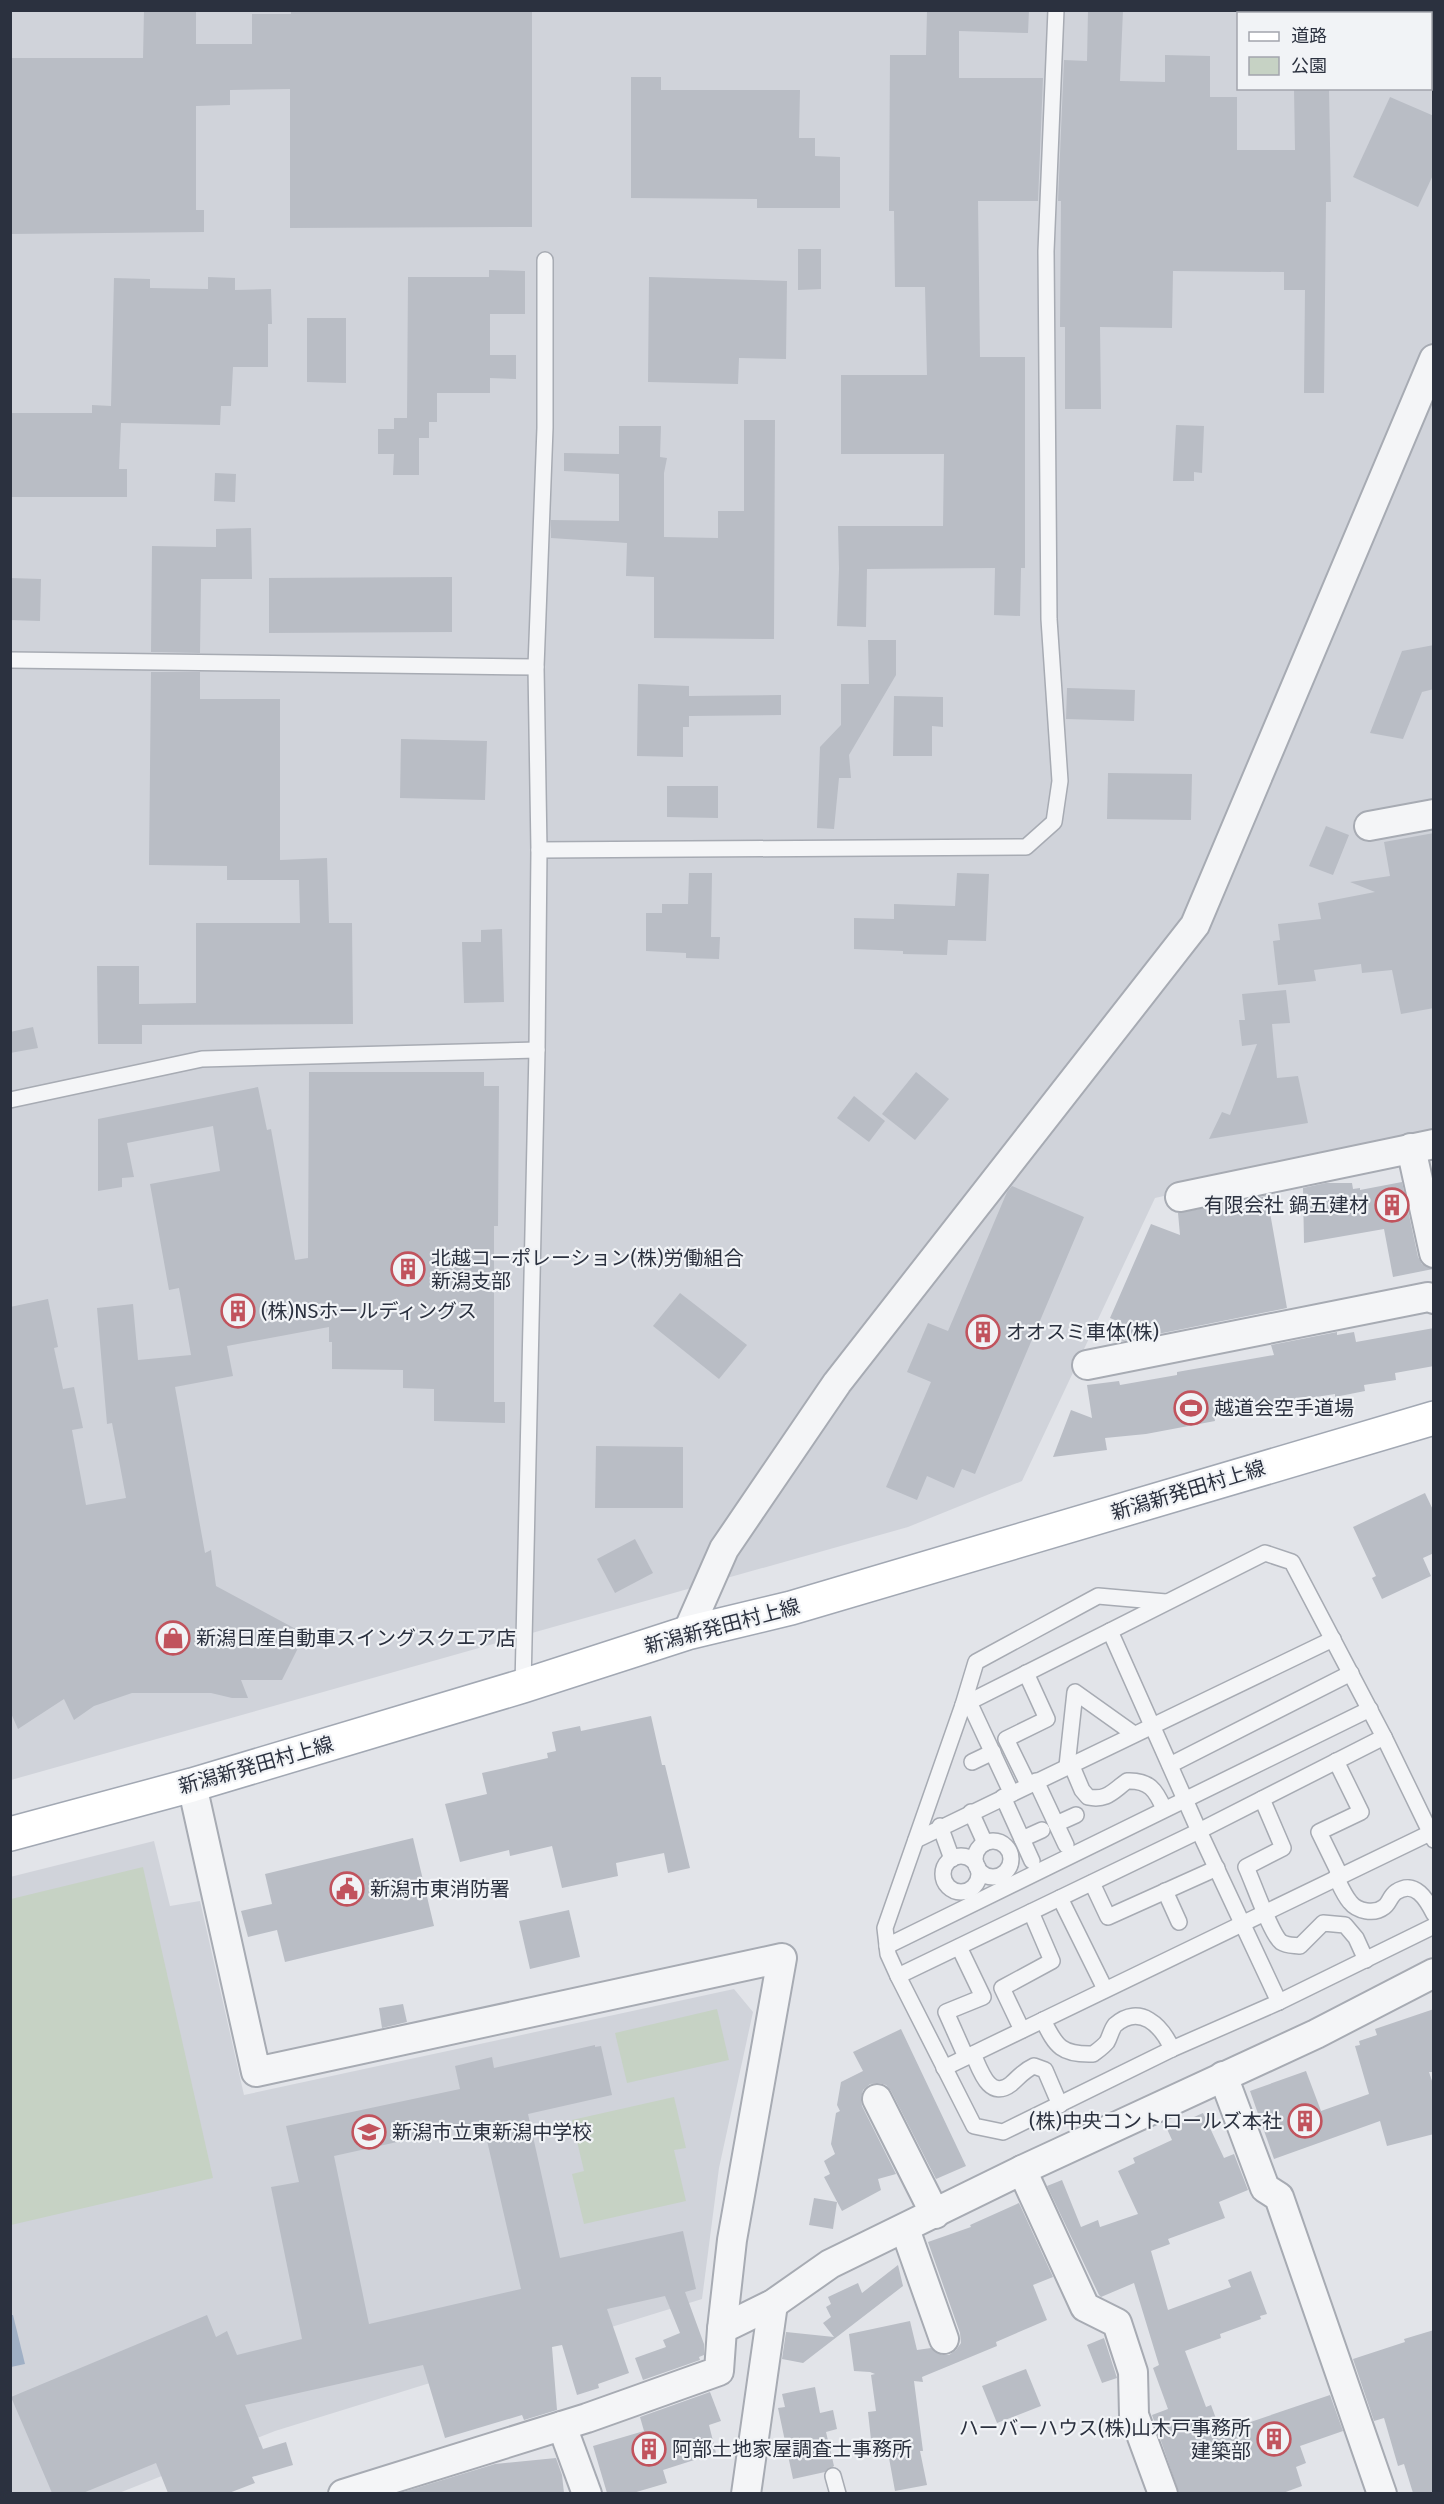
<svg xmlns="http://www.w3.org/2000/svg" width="1444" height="2504" viewBox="0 0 1444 2504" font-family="'Fira Sans','Noto Sans JP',sans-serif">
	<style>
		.built { fill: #d0d3da; fill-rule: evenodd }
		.green { fill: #c6d2c4 }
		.water { fill: #a0b0c5 }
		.building { fill: #b9bdc5; fill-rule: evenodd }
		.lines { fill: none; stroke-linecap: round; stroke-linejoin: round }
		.lane-casing { stroke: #a7abb3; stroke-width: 18 }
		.street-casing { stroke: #a7abb3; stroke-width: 32 }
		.primary-casing { stroke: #a2a8b3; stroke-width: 36 }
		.lane { stroke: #f4f5f7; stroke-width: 15 }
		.street { stroke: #f4f5f7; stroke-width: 28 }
		.primary { stroke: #fff; stroke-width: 33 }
		.labels { text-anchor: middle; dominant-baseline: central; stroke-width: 4.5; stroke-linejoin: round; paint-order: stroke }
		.poi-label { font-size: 20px; fill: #2b313f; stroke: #f1f3f6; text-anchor: start }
		.street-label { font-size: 20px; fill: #2b313f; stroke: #f1f3f6 }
	</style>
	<rect width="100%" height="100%" fill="#e2e4e9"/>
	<!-- built -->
	<g class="built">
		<path d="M 11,11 L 1433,11 L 1433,1135 L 1155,1198 L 1022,1481 L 908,1527 L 11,1780 ZM 1238,14 L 1430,14 L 1430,88 L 1238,88 Z"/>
		<polygon points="154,1841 170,1906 200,1901 244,2095 734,1989 753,2012 719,2168 702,2299 275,2431 119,2493 11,2493 10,1877"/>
	</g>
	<!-- green -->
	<g class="green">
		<polygon points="143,1867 213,2178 11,2225 11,1899"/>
		<polygon points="717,2009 729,2060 627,2083 615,2033"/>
		<polygon points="674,2097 686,2148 674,2150 686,2201 584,2224 572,2174 584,2171 572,2120"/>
	</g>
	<!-- water -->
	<polygon class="water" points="11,2315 13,2315 25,2364 11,2367"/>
	<!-- building -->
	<g class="building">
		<polygon points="144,10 196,10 196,44 252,44 252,14 291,14 291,10 532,10 532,227 290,228 290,89 230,90 230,105 196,106 196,210 204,210 204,232 10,234 10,58 143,58"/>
		<polygon points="927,10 1029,10 1028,33 959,31 959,78 1043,78 1038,201 978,201 980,357 1025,357 1025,568 1021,568 1020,616 994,615 995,568 867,569 866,627 837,626 839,569 838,526 943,526 944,454 841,454 841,375 927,375 925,287 895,287 894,211 889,211 890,55 926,55"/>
		<polygon points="1088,10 1123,10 1120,81 1165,82 1165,55 1210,56 1210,97 1237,97 1237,150 1295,150 1294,88 1329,88 1331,202 1326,202 1324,393 1304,393 1305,290 1284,290 1284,272 1173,271 1172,328 1100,327 1101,409 1065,409 1065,327 1060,327 1061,201 1058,201 1064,60 1087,61"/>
		<polygon points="631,77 661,77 661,90 800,90 799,138 815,138 815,156 840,157 840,208 757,208 757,199 631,198"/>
		<polygon points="1390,97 1434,116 1434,173 1418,207 1353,177"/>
		<polygon points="798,249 821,249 821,289 798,290"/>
		<polygon points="489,270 525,271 525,314 490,314 490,355 516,355 516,379 490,378 490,393 437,393 437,422 429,422 429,438 419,438 419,475 393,475 394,454 378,454 378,429 394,429 394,418 407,418 408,277 489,277"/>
		<polygon points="208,277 235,278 235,290 271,289 272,324 268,324 268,367 233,367 231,406 221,406 220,425 121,423 119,469 127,469 127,497 10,497 10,413 92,413 92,405 111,406 114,278 150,279 150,288 208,289"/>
		<polygon points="649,277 787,281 786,359 739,358 738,384 648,382"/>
		<polygon points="307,318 346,318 346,383 307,382"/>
		<polygon points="744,420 775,420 774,639 654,638 654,577 626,576 627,543 551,538 551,520 619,521 619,474 564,471 564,453 619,454 619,426 661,426 660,457 667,458 664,473 664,537 718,538 718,511 744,511"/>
		<polygon points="1176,425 1204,426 1202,473 1194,472 1194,481 1173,481"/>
		<polygon points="215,473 236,474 235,502 214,501"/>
		<polygon points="251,528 252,579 201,579 200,653 151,652 152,546 216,547 216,529"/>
		<polygon points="452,577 452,632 269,633 269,578"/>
		<polygon points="10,578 41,579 40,621 10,620"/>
		<polygon points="868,640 896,640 896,675 849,755 851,778 839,778 834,829 817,828 820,747 841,725 841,684 869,684"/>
		<polygon points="1434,645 1434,689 1422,692 1403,739 1370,733 1402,651"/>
		<polygon points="151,672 200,672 200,699 280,699 280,860 327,858 329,923 352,923 353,1024 142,1025 142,1044 98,1044 97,966 139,966 139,1004 196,1003 196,923 300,923 299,880 227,880 227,866 149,865"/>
		<polygon points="638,684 689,686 689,696 781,695 781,715 689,716 689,727 683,727 683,757 637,756"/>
		<polygon points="1067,688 1135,690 1134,721 1066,719"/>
		<polygon points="894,696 943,697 943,727 932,726 932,756 893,756"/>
		<polygon points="401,739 487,741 485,800 400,798"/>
		<polygon points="1108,773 1192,774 1191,820 1107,819"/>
		<polygon points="667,786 718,786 718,818 667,817"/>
		<polygon points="1326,826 1349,835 1333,875 1309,866"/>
		<polygon points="1434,833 1434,1008 1401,1014 1392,970 1362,973 1361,964 1314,970 1316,981 1278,985 1273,941 1280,940 1278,924 1321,919 1318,903 1375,892 1350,882 1390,876 1384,842"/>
		<polygon points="689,873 712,873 711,937 720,937 719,959 686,958 686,953 646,951 646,913 662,913 662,904 688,904"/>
		<polygon points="957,873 989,874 986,941 948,940 947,955 903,954 903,951 854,949 854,918 894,919 894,904 955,906"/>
		<polygon points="502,929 504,1002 464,1003 462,942 481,942 481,930"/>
		<polygon points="1286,990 1290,1023 1272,1024 1277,1078 1298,1076 1308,1123 1209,1139 1222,1112 1230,1115 1257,1044 1242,1046 1239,1020 1245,1020 1242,994"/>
		<polygon points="33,1027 38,1048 10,1053 10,1032"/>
		<polygon points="309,1072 484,1072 484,1086 499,1086 498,1226 494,1226 494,1402 505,1402 505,1423 434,1421 434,1389 403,1388 403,1370 332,1369 332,1342 329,1342 329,1327 227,1346 233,1376 175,1387 205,1553 211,1550 216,1586 305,1634 282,1680 241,1680 248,1698 232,1698 211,1693 132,1693 94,1706 74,1720 64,1699 18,1729 10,1711 10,1307 48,1299 58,1347 54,1348 63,1389 74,1387 83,1428 72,1430 86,1505 126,1498 112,1423 107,1424 97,1308 133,1304 138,1360 191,1355 179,1288 169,1290 150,1184 220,1171 213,1126 127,1143 134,1177 122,1178 122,1187 98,1191 98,1119 258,1087 267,1130 271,1129 295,1260 308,1258"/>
		<polygon points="916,1072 949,1099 915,1140 882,1114"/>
		<polygon points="854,1096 885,1121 869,1142 837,1118"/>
		<polygon points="1402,1182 1418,1257 1422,1264 1433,1269 1393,1277 1384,1229 1304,1243 1303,1188 1326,1183 1352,1183 1353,1189 1360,1188 1360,1190"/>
		<polygon points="1012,1186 1084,1217 975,1474 962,1469 954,1488 927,1476 917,1500 886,1487 931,1382 907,1372 928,1323 948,1331 1007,1192"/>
		<polygon points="1267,1196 1287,1308 1123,1341 1115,1339 1122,1323 1110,1318 1151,1224 1180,1235 1178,1213"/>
		<polygon points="680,1293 747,1345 719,1379 653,1326"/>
		<polygon points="1434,1328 1434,1366 1395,1373 1396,1380 1364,1385 1365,1391 1335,1397 1335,1394 1303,1399 1258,1411 1257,1408 1214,1416 1215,1421 1146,1434 1105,1438 1107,1450 1053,1457 1071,1410 1092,1418 1087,1385 1119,1381 1120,1385 1177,1375 1177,1372 1274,1355 1271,1345 1337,1332 1337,1335 1354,1332 1356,1342"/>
		<polygon points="596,1446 683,1447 683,1508 595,1508"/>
		<polygon points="1425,1493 1434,1512 1434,1553 1423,1558 1431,1576 1382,1599 1372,1578 1376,1576 1353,1527"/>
		<polygon points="635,1539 653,1573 615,1593 597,1559"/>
		<polygon points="651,1716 662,1765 665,1765 690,1868 668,1873 664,1853 616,1863 618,1876 562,1888 552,1846 510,1856 509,1850 460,1862 445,1804 487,1794 482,1773 548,1758 547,1753 556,1751 552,1732 580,1726 581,1731"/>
		<polygon points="413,1838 434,1926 285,1962 277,1930 248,1937 241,1911 272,1904 265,1874"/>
		<polygon points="569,1910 580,1957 530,1969 519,1921"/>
		<polygon points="403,2004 407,2022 382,2028 379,2008"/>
		<polygon points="1434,2009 1434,2072 1429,2072 1434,2087 1434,2134 1387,2146 1380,2121 1274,2159 1250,2091 1306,2071 1321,2111 1369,2094 1355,2046 1360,2045 1359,2041 1377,2035 1375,2029"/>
		<polygon points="901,2029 966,2166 936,2179 891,2091 886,2085 879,2083 870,2084 863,2090 861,2099 862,2106 896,2174 878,2179 881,2190 842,2211 824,2177 830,2174 824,2161 835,2154 831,2144 836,2113 840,2111 837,2105 841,2082 863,2071 853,2052"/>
		<path d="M 595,2045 L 595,2047 L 601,2046 L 612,2095 L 528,2114 L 560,2258 L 683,2231 L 696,2289 L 685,2292 L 704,2344 L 704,2355 L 699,2357 L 700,2360 L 643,2380 L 635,2358 L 666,2347 L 663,2340 L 680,2333 L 665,2296 L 607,2309 L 629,2373 L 598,2384 L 599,2388 L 577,2395 L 562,2345 L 552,2347 L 557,2410 L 524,2420 L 522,2415 L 445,2438 L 423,2365 L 245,2405 L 263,2449 L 286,2442 L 293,2465 L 252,2477 L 255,2483 L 229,2493 L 168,2493 L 156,2463 L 83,2493 L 52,2493 L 11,2397 L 207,2315 L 216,2337 L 227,2331 L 237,2355 L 302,2339 L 271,2187 L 299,2182 L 286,2126 L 460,2089 L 455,2066 L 492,2057 L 494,2068 ZM 483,2123 L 521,2289 L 369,2324 L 334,2156 Z"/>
		<polygon points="1203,2113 1224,2158 1234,2154 1248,2190 1219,2202 1225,2218 1168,2239 1170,2244 1151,2251 1168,2310 1231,2287 1228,2280 1251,2271 1267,2314 1260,2316 1261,2319 1220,2334 1221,2338 1185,2351 1206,2407 1211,2405 1221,2432 1330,2395 1343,2431 1300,2446 1306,2463 1296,2467 1302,2486 1283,2493 1179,2493 1152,2415 1168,2409 1153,2368 1159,2365 1134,2283 1101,2297 1099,2295 1047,2186 1062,2180 1081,2227 1098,2220 1100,2227 1138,2214 1118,2171 1135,2163 1133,2158 1172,2140 1167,2129"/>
		<polygon points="814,2198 837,2202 833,2229 809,2225"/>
		<polygon points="1019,2203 1053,2277 1033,2285 1047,2320 996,2342 997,2346 922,2377 923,2382 914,2381 923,2451 920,2451 927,2485 895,2491 887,2447 872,2449 868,2412 876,2411 871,2375 875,2374 870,2372 854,2371 849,2334 910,2321 917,2350 931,2348 942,2355 949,2355 956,2350 961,2343 960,2333 928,2242 971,2227 970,2225"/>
		<polygon points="898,2265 903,2286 803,2363 782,2359 786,2332 834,2337 823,2323 831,2317 826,2307 831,2304 828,2297 858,2283 862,2293"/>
		<polygon points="1434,2330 1434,2493 1413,2493 1404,2464 1398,2466 1384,2418 1374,2421 1353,2359 1405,2342 1404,2339"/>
		<polygon points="1104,2338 1117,2378 1102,2383 1087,2345"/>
		<polygon points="1026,2369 1041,2406 997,2423 982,2386"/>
		<polygon points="815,2387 820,2413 833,2410 837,2429 826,2432 834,2466 825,2472 793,2479 778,2408 785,2407 782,2394"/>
		<polygon points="710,2392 721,2421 709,2425 716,2453 663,2470 667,2483 633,2493 607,2493 593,2446 644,2431 640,2417"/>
		<polygon points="556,2458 562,2475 564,2493 400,2493 495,2464"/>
	</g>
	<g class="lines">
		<!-- lane casing -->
		<g class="lane-casing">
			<g id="lane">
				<polyline points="10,660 536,667"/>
				<polyline points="539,850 1026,847 1054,822 1060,781 1049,619 1046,251 1056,10"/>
				<polyline points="10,1100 202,1059 537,1050"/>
				<polyline points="1110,1631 1199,1831 1279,2002"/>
				<polyline points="1026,1673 1047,1719 1006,1739 1028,1784"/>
				<polyline points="523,1686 537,1050 539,850 536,667 545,428 545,260"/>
				<polyline points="969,1702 1011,1792"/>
				<polyline points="963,1705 976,1662 1098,1596 1166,1602"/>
				<polyline points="1336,1761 1361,1812 1319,1832 1340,1875"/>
				<polyline points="972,1762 993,1752"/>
				<path d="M 1071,1764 L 1082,1790 L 1088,1797 C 1107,1801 1113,1791 1127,1781 C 1149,1780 1156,1790 1164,1809"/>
				<polyline points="1170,1765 1351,1673"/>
				<polyline points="1067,1766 1075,1692 1134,1734"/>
				<polyline points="1036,1781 1066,1845"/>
				<polyline points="1003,1797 1032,1861"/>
				<path d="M 1262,1799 L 1283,1848 L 1246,1867 C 1253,1882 1271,1934 1281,1942 C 1287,1946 1294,1945 1300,1946 L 1323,1923 L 1345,1925 L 1356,1938 L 1366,1960"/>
				<polyline points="971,1812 985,1843"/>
				<polyline points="1056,1824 1076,1815"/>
				<polyline points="940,1826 952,1859"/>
				<polyline points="1022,1839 1042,1830"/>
				<polyline points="916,1840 1333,1639"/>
				<polyline points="1434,1840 1384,1737 1292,1562 1265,1553 963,1705 885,1928 888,1954 898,1976 974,2126 1003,2132 1172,2049 1279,2002 1434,1926"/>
				<circle cx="993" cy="1859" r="18"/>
				<circle cx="961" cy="1874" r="18"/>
				<path d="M 1336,1877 C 1340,1885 1344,1895 1350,1902 C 1357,1911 1374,1915 1384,1907 C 1389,1904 1390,1896 1396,1892 C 1415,1879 1427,1900 1434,1914"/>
				<polyline points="1092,1883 1108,1917 1217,1868"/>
				<polyline points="1165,1891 1179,1922"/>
				<polyline points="1060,1898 1105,1989"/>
				<polyline points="887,1946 1370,1709"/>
				<polyline points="959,1947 983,1997 946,2012 966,2057"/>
				<polyline points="898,1976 1199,1831 1384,1737"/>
				<path d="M 1043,2020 C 1056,2047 1062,2055 1093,2054 C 1097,2051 1103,2047 1107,2042 C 1110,2037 1111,2030 1115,2025 C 1140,2003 1162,2026 1172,2049"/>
				<polyline points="1022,2030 1002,1988 1052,1961 1031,1912"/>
				<path d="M 973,2054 C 980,2069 989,2101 1011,2084 C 1019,2077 1023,2071 1034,2066 L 1045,2070 L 1060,2105"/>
				<polyline points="944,2068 1430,1833"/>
				<polyline points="833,2476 838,2494"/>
			</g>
		</g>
		<!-- street casing -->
		<g class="street-casing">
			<g id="street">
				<polyline points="1369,826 1434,814"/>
				<polyline points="1411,1148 1434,1253"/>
				<polyline points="1180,1197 1434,1144"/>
				<polyline points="1087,1365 1428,1297 1434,1299"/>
				<polyline points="687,1633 724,1549 837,1383 1195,925 1434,359"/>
				<polyline points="192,1785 256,2072 782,1958 732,2240 722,2329"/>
				<polyline points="1223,2076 1265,2188 1279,2197 1382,2494"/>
				<polyline points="877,2099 935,2214"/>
				<polyline points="1022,2170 1085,2307 1117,2323 1133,2372 1134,2415 1163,2494"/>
				<polyline points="905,2229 944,2339"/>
				<polyline points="562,2426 587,2494"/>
				<polyline points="343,2494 587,2418 719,2371 722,2329 773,2304 830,2264 1022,2170 1316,2034 1434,1973"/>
				<polyline points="746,2494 773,2304"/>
			</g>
		</g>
		<!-- primary casing -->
		<g class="primary-casing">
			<polyline id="primary" points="10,1834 192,1785 523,1686 687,1633 791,1608 1434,1418"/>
		</g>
		<!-- lane -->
		<use href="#lane" class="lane"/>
		<!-- street -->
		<use href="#street" class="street"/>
		<!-- primary -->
		<use href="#primary" class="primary"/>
	</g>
	<!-- icons -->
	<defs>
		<g id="building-ring" transform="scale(1.725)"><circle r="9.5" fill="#f1f3f6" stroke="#c1535d" stroke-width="1.5"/><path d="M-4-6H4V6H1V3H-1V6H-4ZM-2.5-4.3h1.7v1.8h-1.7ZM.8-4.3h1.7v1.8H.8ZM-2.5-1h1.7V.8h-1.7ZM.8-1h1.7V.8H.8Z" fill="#c1535d"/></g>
		<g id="stadium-ring" transform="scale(1.725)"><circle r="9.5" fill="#f1f3f6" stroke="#c1535d" stroke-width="1.5"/><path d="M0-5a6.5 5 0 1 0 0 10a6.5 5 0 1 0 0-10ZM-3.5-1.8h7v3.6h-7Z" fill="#c1535d"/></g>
		<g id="shop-ring" transform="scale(1.725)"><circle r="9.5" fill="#f1f3f6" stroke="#c1535d" stroke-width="1.5"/><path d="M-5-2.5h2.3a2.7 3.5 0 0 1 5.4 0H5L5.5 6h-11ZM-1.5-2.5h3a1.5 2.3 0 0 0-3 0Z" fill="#c1535d"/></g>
		<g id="civic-ring" transform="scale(1.725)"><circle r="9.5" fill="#f1f3f6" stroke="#c1535d" stroke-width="1.5"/><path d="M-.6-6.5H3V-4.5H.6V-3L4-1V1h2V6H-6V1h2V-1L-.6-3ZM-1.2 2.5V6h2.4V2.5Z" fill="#c1535d"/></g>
		<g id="school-ring" transform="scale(1.725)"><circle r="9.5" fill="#f1f3f6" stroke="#c1535d" stroke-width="1.5"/><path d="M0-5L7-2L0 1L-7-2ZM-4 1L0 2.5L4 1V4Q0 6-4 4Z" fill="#c1535d"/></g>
	</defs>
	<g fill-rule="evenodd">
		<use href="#building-ring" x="1392" y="1205"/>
		<use href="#building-ring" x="408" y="1269"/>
		<use href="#building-ring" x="238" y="1311"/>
		<use href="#building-ring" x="983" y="1332"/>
		<use href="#stadium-ring" x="1191" y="1408"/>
		<use href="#shop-ring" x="173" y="1638"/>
		<use href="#civic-ring" x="347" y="1889"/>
		<use href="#building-ring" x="1305" y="2121"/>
		<use href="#school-ring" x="369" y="2132"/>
		<use href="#building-ring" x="1274" y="2439"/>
		<use href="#building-ring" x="649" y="2449"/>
	</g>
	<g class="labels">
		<!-- poi labels -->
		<g class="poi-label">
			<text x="1369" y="1205" text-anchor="end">有限会社 鍋五建材</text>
			<text x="431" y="1258">北越コーポレーション(株)労働組合<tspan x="431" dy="23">新潟支部</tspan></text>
			<text x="261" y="1311">(株)NSホールディングス</text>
			<text x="1006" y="1332">オオスミ車体(株)</text>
			<text x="1214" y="1408">越道会空手道場</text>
			<text x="196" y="1638">新潟日産自動車スイングスクエア店</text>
			<text x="370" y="1889">新潟市東消防署</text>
			<text x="1282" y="2121" text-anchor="end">(株)中央コントロールズ本社</text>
			<text x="392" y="2132">新潟市立東新潟中学校</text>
			<text x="1251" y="2428" text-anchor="end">ハーバーハウス(株)山木戸事務所<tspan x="1251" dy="23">建築部</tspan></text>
			<text x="672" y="2449">阿部土地家屋調査士事務所</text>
		</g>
		<!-- street labels -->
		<g class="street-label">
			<text transform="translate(1188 1490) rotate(-17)">新潟新発田村上線</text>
			<text transform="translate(722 1626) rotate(-15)">新潟新発田村上線</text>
			<text transform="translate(256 1765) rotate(-16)">新潟新発田村上線</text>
		</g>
	</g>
	<!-- border -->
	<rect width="1444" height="2504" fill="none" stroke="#2b313f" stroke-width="24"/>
	<!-- legend -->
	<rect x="1237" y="12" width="195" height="78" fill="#f1f3f6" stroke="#a2a5ad" stroke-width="1.5"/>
	<rect x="1249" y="32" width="30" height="9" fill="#ffffff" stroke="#a2a5ad" stroke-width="1.5"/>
	<text x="1291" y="42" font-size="18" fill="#2b313f">道路</text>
	<rect x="1249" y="57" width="30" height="18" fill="#c6d2c4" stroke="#a2a5ad" stroke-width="1.5"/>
	<text x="1291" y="72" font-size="18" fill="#2b313f">公園</text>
</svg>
